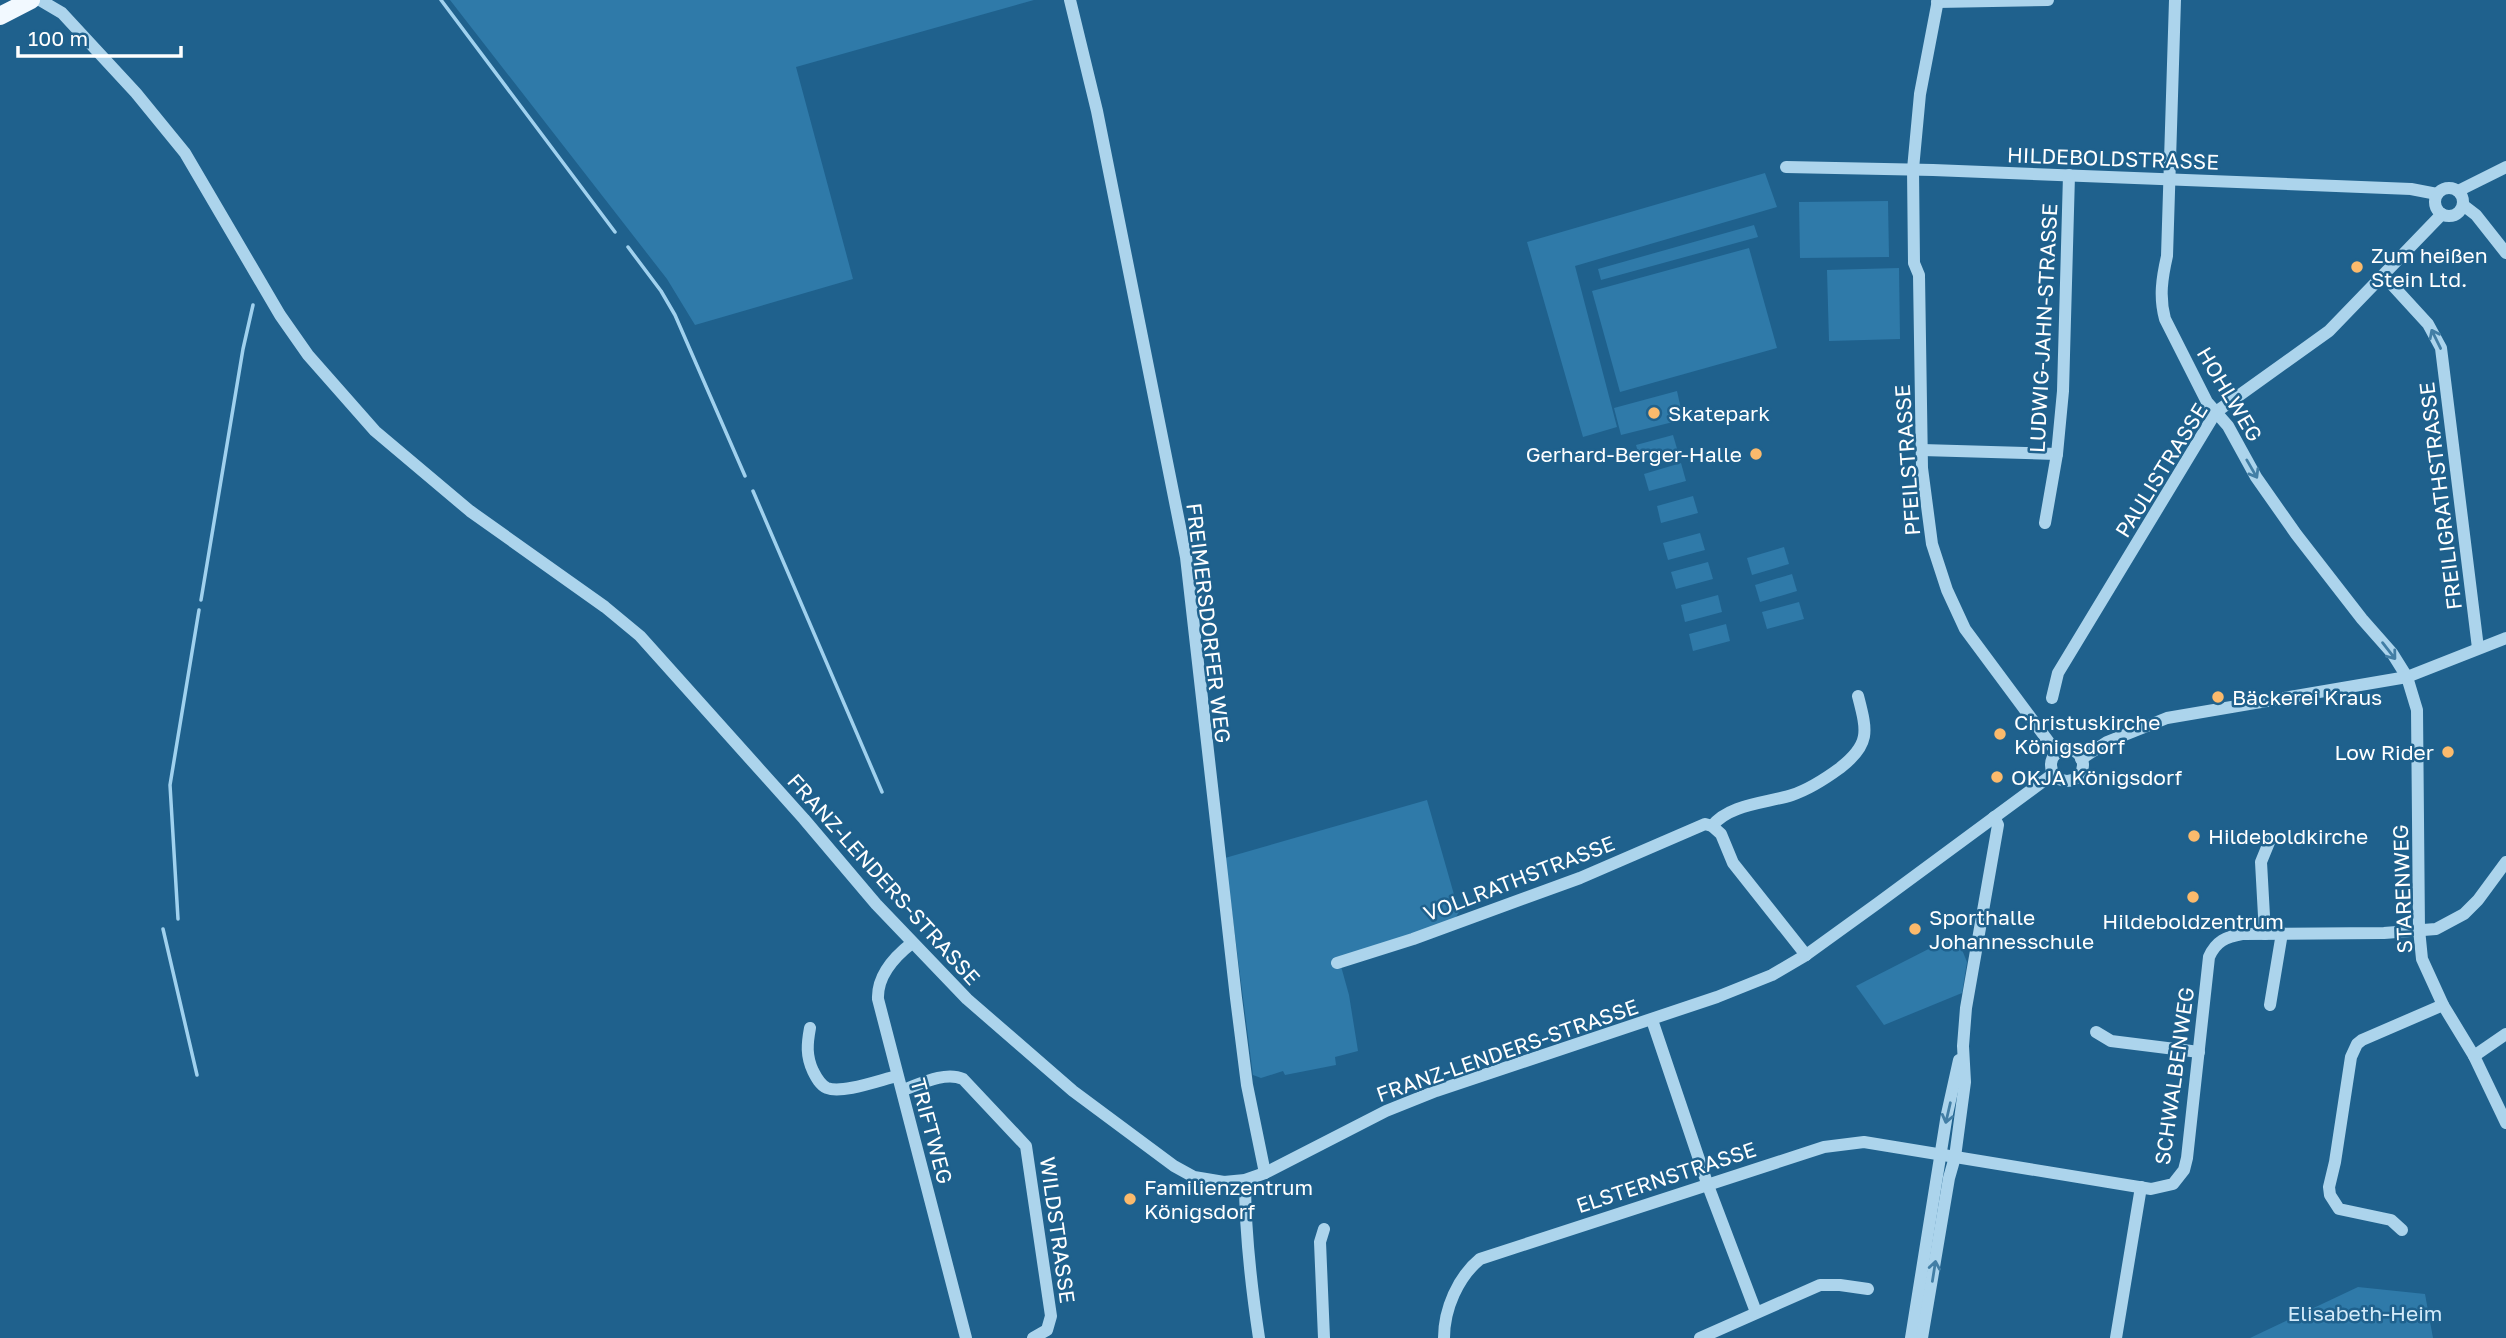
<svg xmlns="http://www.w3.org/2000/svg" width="2506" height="1338" viewBox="0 0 2506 1338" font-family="'Golos Text',sans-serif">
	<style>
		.green { fill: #2f7aa9 }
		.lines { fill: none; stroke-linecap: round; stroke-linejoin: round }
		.stream { stroke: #a0d1ee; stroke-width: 3.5 }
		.minor { stroke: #acd4ec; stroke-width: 12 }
		.major { stroke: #f2f9ff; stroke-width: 18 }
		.oneway { stroke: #427ea5 }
		.poi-dot { fill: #fbba6c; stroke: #1f618d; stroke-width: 2.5 }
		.labels { text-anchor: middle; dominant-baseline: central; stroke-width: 5; stroke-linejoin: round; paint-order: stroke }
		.street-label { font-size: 21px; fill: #fff; stroke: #1f618d }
		.poi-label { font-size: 21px; fill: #fff; stroke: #1f618d; text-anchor: start }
		.park-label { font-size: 21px; fill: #d2eaf9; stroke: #1f618d }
	</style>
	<rect width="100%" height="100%" fill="#1f618d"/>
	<!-- green -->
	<g class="green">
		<polygon points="450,0 1034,0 796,67 853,279 695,325 667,279"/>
		<polygon points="1765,173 1777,207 1575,266 1617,427 1583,437 1527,242"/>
		<polygon points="1888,201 1889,257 1800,258 1799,202"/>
		<polygon points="1754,225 1758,237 1601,280 1598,269"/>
		<polygon points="1749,248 1777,348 1620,392 1592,291"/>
		<polygon points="1899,268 1900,339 1829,341 1827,270"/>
		<polygon points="1677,391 1681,409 1691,408 1693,417 1621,435 1614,408"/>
		<polygon points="1673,435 1678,452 1641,462 1636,445"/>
		<polygon points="1681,463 1686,481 1649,491 1644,474"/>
		<polygon points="1693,496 1698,513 1661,523 1657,506"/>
		<polygon points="1700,533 1705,550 1668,560 1663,543"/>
		<polygon points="1784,547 1789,564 1752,575 1747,558"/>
		<polygon points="1708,562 1713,579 1676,589 1671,572"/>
		<polygon points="1792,574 1797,591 1760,602 1755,585"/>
		<polygon points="1718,595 1722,612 1685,622 1681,605"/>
		<polygon points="1799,602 1804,619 1767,629 1762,612"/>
		<polygon points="1726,624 1730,641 1693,651 1689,634"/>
		<polygon points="1427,800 1459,912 1454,920 1339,959 1349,995 1358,1051 1335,1057 1336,1065 1285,1075 1283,1071 1261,1078 1253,1075 1225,858"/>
		<polygon points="1956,935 1967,962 1962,993 1884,1025 1856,986"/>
		<polygon points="2358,1287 2425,1294 2433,1338 2250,1338"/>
	</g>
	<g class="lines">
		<!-- stream -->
		<g class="stream">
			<polyline points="441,0 615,232"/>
			<polyline points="628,247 661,291 675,315 745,476"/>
			<polyline points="753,491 882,792"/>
			<polyline points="201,600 243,349 253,305"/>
			<polyline points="178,919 170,785 199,610"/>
			<polyline points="163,929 197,1075"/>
		</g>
		<!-- minor -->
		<g class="minor">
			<polyline points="40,0 62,13 136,93 185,153 280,315 308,355 375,431 470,511 605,607 640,636 804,819 876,904 967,999 1073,1091 1174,1166 1194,1177 1224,1182 1245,1180 1265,1173 1386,1111 1436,1091 1717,997 1772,975 1806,955 1878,903 2053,774"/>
			<polyline points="1070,0 1097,111 1186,557 1236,998 1247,1085 1265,1173"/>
			<polyline points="1938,0 1920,94 1913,169 1914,263 1919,275 1922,468 1932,544 1947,590 1965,629 2057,753"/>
			<path d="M 2175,0 L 2167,256 C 2162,278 2159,297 2165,319 L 2207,402 L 2228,426 L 2256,477 L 2296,534 L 2362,619 L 2392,653 L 2407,677 L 2417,710 L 2419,929 L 2422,959 L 2443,1005 L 2474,1056 L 2506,1123"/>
			<polyline points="1937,2 2048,0"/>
			<polyline points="1786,167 1933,170 2411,189 2437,194"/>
			<circle cx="2449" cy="202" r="14"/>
			<polyline points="2458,191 2506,167"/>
			<polyline points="2463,205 2476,215 2506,253"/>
			<polyline points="2384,276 2428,324 2441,348 2478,648"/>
			<polyline points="1922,450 2057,454"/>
			<polyline points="2045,523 2057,454 2063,391 2069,175"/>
			<polyline points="2052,698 2058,673 2216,412 2329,331 2442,214"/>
			<circle cx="2067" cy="765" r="16"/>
			<polyline points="2081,759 2107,742 2167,718 2407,677 2506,638"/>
			<path d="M 1712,826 C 1729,804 1767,803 1792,795 C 1810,789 1825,779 1840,768 C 1871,744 1867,731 1858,696"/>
			<polyline points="2265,934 2261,862 2270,840"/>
			<path d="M 912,943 C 894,957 877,976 878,999 L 966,1338"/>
			<polyline points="1337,963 1413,939 1580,878 1705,824 1712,826 1721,834 1733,863 1806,955"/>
			<polyline points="2270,1005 2282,933"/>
			<polyline points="1652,1020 1707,1183 1756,1312"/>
			<path d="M 810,1028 C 807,1044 806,1056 813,1071 C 816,1077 820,1085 827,1088 C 842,1094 880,1080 897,1076"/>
			<polyline points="2096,1032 2111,1041 2199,1052"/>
			<polyline points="2474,1056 2506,1034"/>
			<path d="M 903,1090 C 920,1084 945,1071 963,1079 L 1026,1146 L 1051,1316 L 1047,1330 L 1033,1338"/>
			<path d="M 1245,1180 C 1245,1234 1251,1285 1259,1338"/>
			<polyline points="2402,1230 2391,1220 2339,1209 2330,1195 2329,1187 2335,1162 2351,1057 2357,1044 2362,1040 2443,1005"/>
			<polyline points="1324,1338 1320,1242 1324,1229"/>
			<path d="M 1444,1338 C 1444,1309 1458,1277 1480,1259 L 1824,1147 L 1864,1142 L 2151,1189 L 2173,1184 L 2184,1170 L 2187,1158 L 2209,957 C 2216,941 2226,937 2242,934 L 2384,933 L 2436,929 L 2464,914 L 2478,900 L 2506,862"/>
			<polyline points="1700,1338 1820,1285 1840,1285 1868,1289"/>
			<polyline points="1911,1338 1947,1114 1959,1060"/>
			<polyline points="1922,1338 1949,1178 1955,1157 1965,1082 1963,1046 1966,1008 1998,825 1994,817"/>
			<polyline points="2116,1338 2141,1187"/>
		</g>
		<!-- major -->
		<polyline class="major" points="0,16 31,0"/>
	</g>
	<!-- one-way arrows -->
	<defs><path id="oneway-shaft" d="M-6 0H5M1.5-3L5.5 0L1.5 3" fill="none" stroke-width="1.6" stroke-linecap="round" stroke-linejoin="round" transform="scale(1.75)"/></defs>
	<g class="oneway">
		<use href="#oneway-shaft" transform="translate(2436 339) rotate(-116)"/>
		<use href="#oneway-shaft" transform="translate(2252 469) rotate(60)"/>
		<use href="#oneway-shaft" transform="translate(2389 651) rotate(52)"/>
		<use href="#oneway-shaft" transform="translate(1948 1113) rotate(103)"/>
		<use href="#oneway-shaft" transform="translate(1934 1271) rotate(-81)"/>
	</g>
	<!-- markers -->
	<g class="poi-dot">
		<circle cx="2357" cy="267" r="7"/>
		<circle cx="1654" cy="413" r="7"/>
		<circle cx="1756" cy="454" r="7"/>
		<circle cx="2218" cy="697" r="7"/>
		<circle cx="2000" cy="734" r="7"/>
		<circle cx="2448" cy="752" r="7"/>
		<circle cx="1997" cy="777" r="7"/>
		<circle cx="2194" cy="836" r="7"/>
		<circle cx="2193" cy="897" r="7"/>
		<circle cx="1915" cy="929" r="7"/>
		<circle cx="1130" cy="1199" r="7"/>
	</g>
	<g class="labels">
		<!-- street labels -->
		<g class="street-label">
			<text transform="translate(2113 158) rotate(2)">HILDEBOLDSTRASSE</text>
			<text transform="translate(2043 328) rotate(-87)">LUDWIG-JAHN-STRASSE</text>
			<text transform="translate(2230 394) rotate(59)">HOHLWEG</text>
			<text transform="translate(1907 460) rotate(-94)">PFEILSTRASSE</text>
			<text transform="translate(2161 470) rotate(-58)">PAULISTRASSE</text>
			<text transform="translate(2440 496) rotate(-97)">FREILIGRATHSTRASSE</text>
			<text transform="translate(1209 623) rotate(83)">FREIMERSDORFER WEG</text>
			<text transform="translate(1519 878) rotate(-21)">VOLLRATHSTRASSE</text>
			<text transform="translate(884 879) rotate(48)">FRANZ-LENDERS-STRASSE</text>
			<text transform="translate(2402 889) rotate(-92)">STARENWEG</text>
			<text transform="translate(1507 1050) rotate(-19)">FRANZ-LENDERS-STRASSE</text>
			<text transform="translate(2174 1076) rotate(-82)">SCHWALBENWEG</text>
			<text transform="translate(932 1131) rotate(75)">TRIFTWEG</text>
			<text transform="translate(1666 1177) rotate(-18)">ELSTERNSTRASSE</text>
			<text transform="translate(1058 1230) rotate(82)">WILDSTRASSE</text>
		</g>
		<!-- poi labels -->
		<g class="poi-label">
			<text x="2371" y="255">Zum heißen<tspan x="2371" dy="24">Stein Ltd.</tspan></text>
			<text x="1668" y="413">Skatepark</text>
			<text x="1742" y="454" text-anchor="end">Gerhard-Berger-Halle</text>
			<text x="2232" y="697">Bäckerei Kraus</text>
			<text x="2014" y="722">Christuskirche<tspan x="2014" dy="24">Königsdorf</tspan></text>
			<text x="2434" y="752" text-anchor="end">Low Rider</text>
			<text x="2011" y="777">OKJA Königsdorf</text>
			<text x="2208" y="836">Hildeboldkirche</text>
			<text x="1929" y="917">Sporthalle<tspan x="1929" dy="24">Johannesschule</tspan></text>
			<text x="2193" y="921" text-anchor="middle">Hildeboldzentrum</text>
			<text x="1144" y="1187">Familienzentrum<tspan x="1144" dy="24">Königsdorf</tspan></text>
		</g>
		<!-- park labels -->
		<g class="park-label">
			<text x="2365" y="1313">Elisabeth-Heim</text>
		</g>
	</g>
	<!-- scale -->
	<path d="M18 46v10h163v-10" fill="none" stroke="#ffffff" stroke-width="3.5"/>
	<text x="28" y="46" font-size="21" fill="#ffffff" stroke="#1f618d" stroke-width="5" paint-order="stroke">100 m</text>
</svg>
